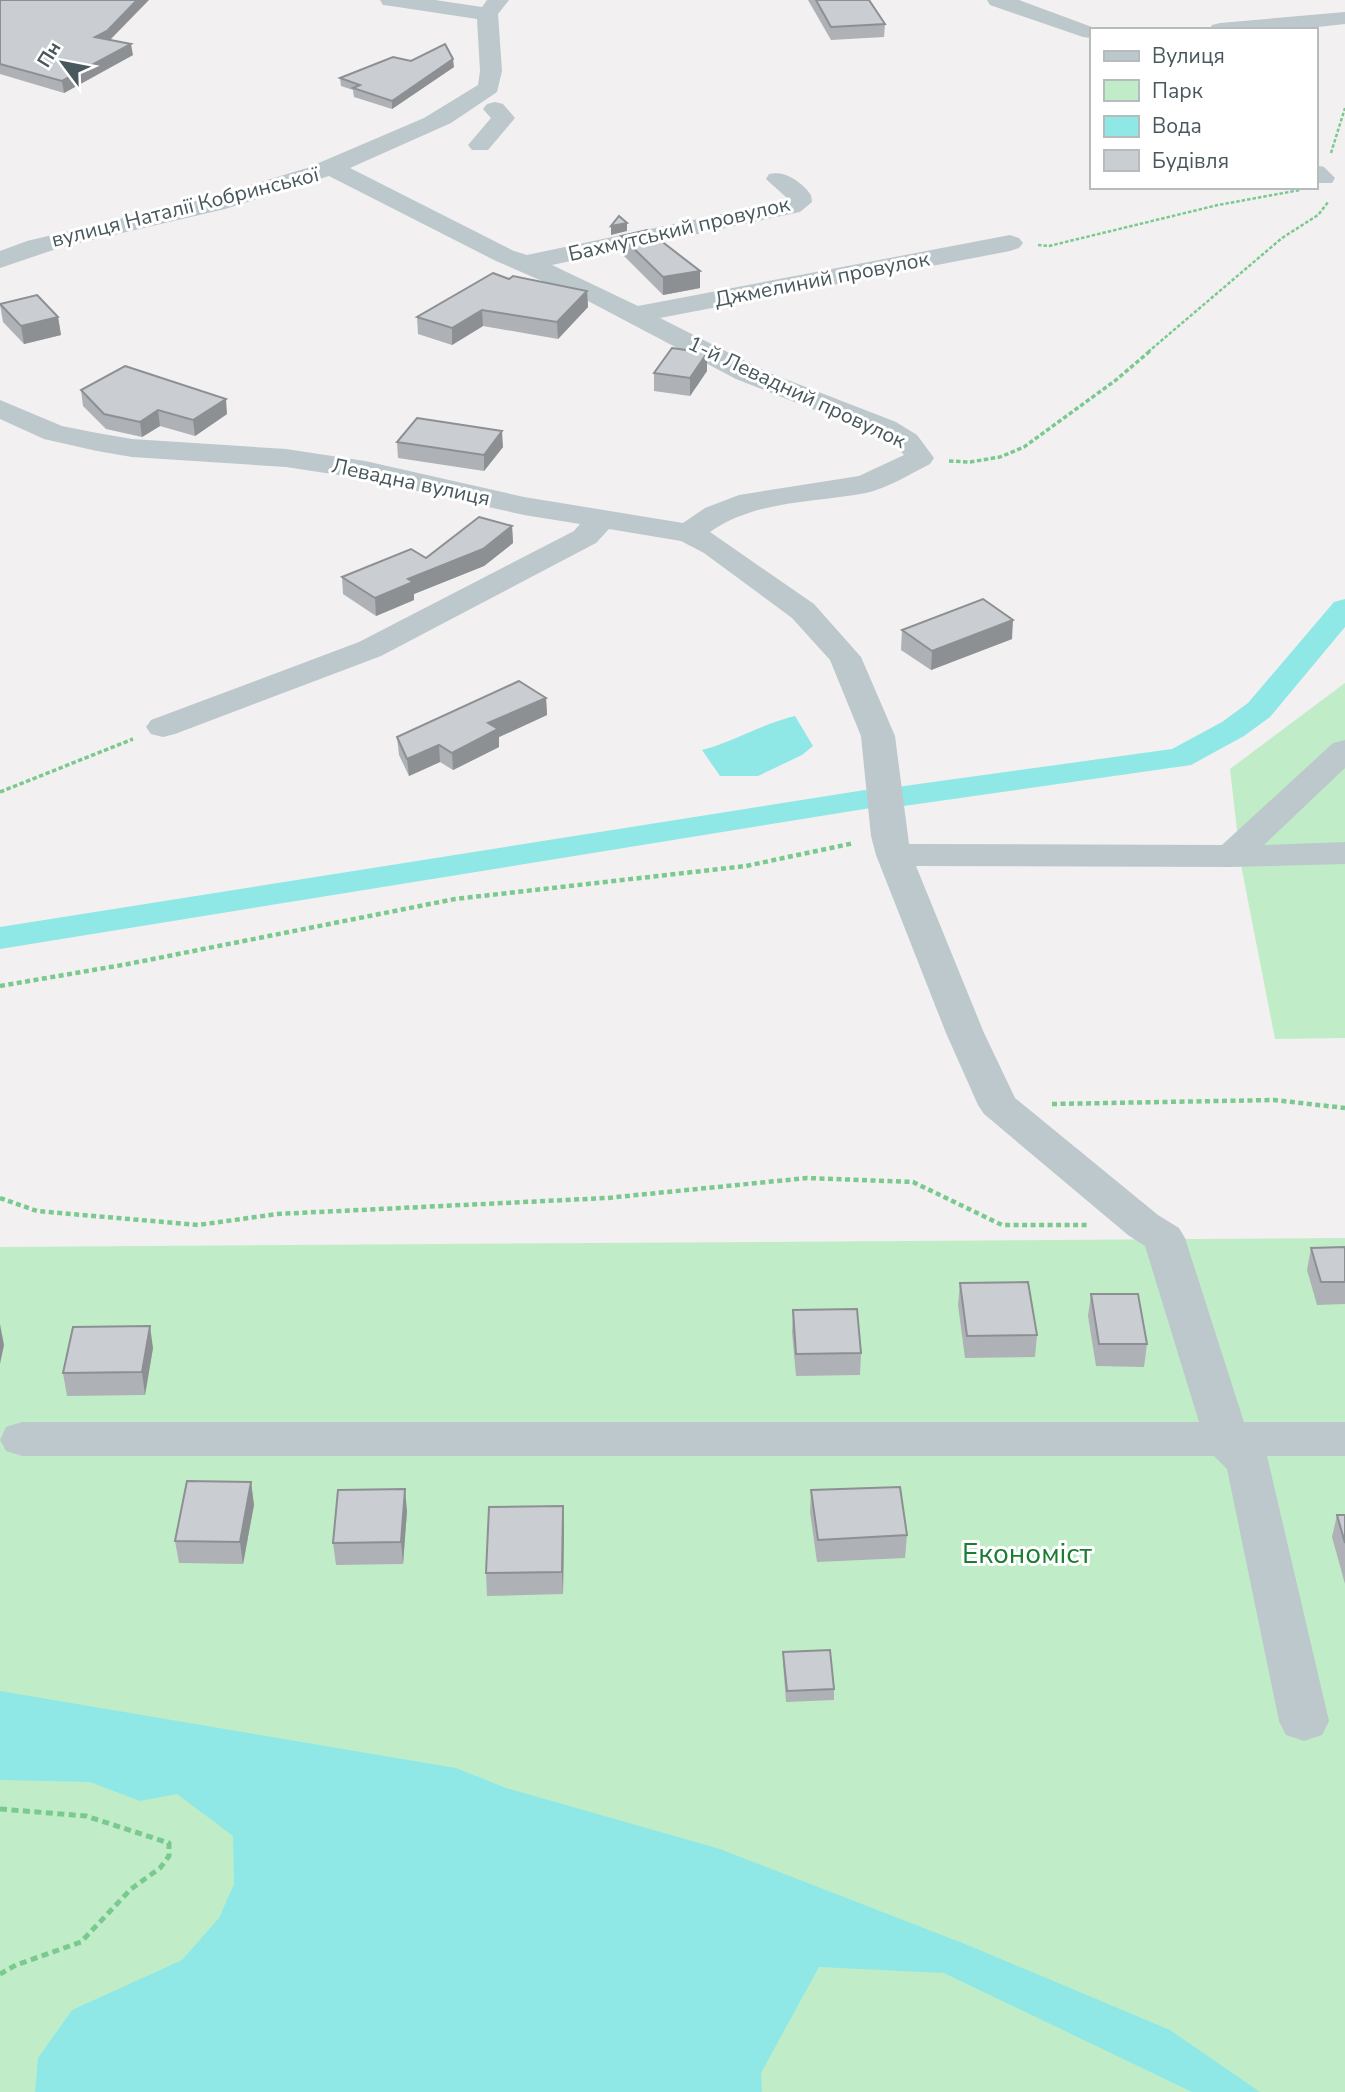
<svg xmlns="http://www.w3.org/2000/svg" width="1345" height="2092" viewBox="0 0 1345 2092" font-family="'Nunito Sans',sans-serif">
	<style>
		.green { fill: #c0edc7 }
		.water { fill: #8fe8e6 }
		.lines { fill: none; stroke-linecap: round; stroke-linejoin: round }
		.canal { fill: #8fe8e6; fill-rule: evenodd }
		.path-far3 { stroke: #7aca90; stroke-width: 2.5; stroke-dasharray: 3.5 2; stroke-linecap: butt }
		.path-far2 { stroke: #7aca90; stroke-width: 3.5; stroke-dasharray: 4.5 2.5; stroke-linecap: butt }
		.path-far1 { stroke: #7aca90; stroke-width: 4.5; stroke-dasharray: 5 3.5; stroke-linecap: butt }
		.path { stroke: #7aca90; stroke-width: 5; stroke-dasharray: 7 4.5; stroke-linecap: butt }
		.minor { fill: #bcc8cc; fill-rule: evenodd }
		.wall { fill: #aeb1b5 }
		.shaded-wall { fill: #8d9093 }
		.building { fill: #caced2; stroke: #8d9093; stroke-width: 2 }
		.labels { text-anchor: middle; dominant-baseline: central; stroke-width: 6; stroke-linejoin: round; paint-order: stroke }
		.far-street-label { font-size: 21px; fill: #48585c; stroke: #fff }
		.near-park-label { font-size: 28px; fill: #1b7c35; stroke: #fff }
	</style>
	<rect width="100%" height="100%" fill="#f2f0f0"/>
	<!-- green -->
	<g class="green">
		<polygon points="1345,683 1345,1038 1275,1039 1241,865 1230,769"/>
		<polygon points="1345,1238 1345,2092 0,2092 0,1247"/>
	</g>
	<!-- water -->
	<g class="water">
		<path d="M 795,716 L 813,746 L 802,755 L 758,776 L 720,776 L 702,750 C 735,741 762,724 795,716 Z"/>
		<polygon points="0,1691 456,1768 506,1788 720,1849 970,1946 1170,2030 1260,2092 1192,2092 944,1973 819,1967 761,2073 762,2092 35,2092 38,2058 72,2010 182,1960 219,1918 234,1884 233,1836 177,1794 140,1801 90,1782 0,1780"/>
	</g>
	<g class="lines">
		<!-- canal -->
		<g class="canal">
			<polygon points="1345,599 1345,627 1270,717 1244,736 1191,765 897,807 885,804 881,797 885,790 897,787 1172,749 1222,722 1248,703 1334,602"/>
			<polygon points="865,790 877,793 881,800 877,807 0,949 0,927"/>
		</g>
		<!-- path-far3 -->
		<g class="path-far3">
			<polyline points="1331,153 1345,108"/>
			<polyline points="1038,245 1049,246 1218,205 1300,190"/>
			<polyline points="1148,352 1282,238 1318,215 1329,201"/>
		</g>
		<!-- path-far2 -->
		<g class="path-far2">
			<polyline points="949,461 970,462 1000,457 1024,447 1116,380 1150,351"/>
			<polyline points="0,792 133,739"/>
		</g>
		<!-- path-far1 -->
		<g class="path-far1">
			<polyline points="0,986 128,964 455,899 746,866 854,843"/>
			<polyline points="1052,1104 1274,1100 1345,1108"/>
			<polyline points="0,1198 37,1211 198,1225 277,1214 607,1198 807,1178 913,1182 1002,1225 1087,1225"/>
		</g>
		<!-- path -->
		<polyline class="path" points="0,1809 86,1816 169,1843 169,1856 160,1868 131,1889 81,1942 16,1965 0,1974"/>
		<!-- minor -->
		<g class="minor">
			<path d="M 380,0 L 435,0 L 482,7 L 487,0 L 509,0 L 498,14 L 502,71 L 497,92 L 451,123 L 350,168 L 514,251 L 527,255 L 783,201 L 787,198 L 766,179 L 769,174 C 785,170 802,182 811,195 L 812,202 L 800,212 L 552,265 L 638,306 L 1010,235 L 1019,238 L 1023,243 L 1019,248 L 1010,251 L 660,318 L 767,372 L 896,422 L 917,435 L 934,458 L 930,464 C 910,474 888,488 866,493 C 812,503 756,500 710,532 L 814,604 L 861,657 L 895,736 L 909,844 L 1222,845 L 1333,743 L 1345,740 L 1345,768 L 1264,845 L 1345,842 L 1345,864 L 1231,867 L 916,866 L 984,1033 L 1015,1098 L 1158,1215 L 1179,1228 L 1185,1238 L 1244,1422 L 1345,1422 L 1345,1456 L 1267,1456 L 1329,1721 L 1322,1735 L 1304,1741 L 1286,1735 L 1279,1721 L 1227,1469 L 1214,1456 L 22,1456 L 6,1451 L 0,1440 L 6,1427 L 22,1422 L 1199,1422 L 1145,1246 L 1128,1235 L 984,1114 L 978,1105 L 946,1033 L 876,855 L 871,836 L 861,736 L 830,660 L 792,618 L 704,553 L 681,541 L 609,529 L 596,543 L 381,656 L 175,734 L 163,737 L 151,734 L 146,727 L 151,720 L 359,642 L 574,531 L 580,524 L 524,515 L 365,479 L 286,467 L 132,457 L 97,451 L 44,439 L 0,419 L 0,400 L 62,426 L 97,433 L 132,439 L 286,449 L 365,461 L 524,497 L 683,523 L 705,508 L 739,495 L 859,476 L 904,455 L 897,447 L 876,434 L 736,379 L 588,301 L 496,261 L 329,176 L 225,209 L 62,247 L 0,268 L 0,251 L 27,241 L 208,198 L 307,168 L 424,118 L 478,85 L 480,71 L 477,19 L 391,6 L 383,5 Z"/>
			<polygon points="987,0 1019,0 1100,30 1091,30 1091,38 1083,37 990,5"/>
			<polygon points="1345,12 1345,24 1290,30 1209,30 1212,25 1220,23"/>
			<polygon points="495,102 503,104 515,118 488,150 472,150 468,145 491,118 483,109 487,104"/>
			<polygon points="1315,165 1324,167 1335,178 1332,183 1315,183"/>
		</g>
	</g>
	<!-- wall -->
	<g class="wall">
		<polygon points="0,0 110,39 133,55 64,93 0,74"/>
		<polygon points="808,0 869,0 885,24 884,37 831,40"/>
		<polygon points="454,67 392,109 354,97 353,90 341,86 340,78"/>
		<polygon points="621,236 700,288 663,295 621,253"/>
		<polygon points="509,279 587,291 588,307 558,339 483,326 452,345 418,334 417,317"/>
		<polygon points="0,304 58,317 61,335 24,344 3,322"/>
		<polygon points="707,353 707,371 690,396 654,391 654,373"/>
		<polygon points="81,390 227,414 195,436 160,426 142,437 106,429 83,406"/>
		<polygon points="397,442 503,447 484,471 398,458"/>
		<polygon points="512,526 513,543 484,566 414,594 414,600 376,616 343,594 342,577 426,558"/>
		<polygon points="902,630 1012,639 931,670 901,650"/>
		<polygon points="546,698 547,715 499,737 499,747 453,770 440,762 409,776 399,755 397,737"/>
		<polygon points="1345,1247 1345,1304 1317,1305 1307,1270 1311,1248"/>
		<polygon points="960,1283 1037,1335 1035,1357 965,1358 958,1305"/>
		<polygon points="1091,1294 1147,1344 1144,1367 1096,1366 1088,1316"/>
		<polygon points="793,1310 861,1353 860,1375 796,1376 792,1332"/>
		<polygon points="153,1348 145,1395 67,1396 63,1373"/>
		<polygon points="251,1482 254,1505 243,1564 179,1563 175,1541"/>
		<polygon points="811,1490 907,1535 905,1558 817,1562 810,1512"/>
		<polygon points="563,1506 564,1528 563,1594 487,1596 486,1573"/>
		<polygon points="407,1511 403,1564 336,1565 333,1543"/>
		<polygon points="1337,1515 1345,1515 1345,1584 1332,1537"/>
		<polygon points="783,1652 834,1689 834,1700 786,1702 783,1663"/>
	</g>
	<!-- shaded-wall -->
	<g class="shaded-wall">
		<polygon points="137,0 149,0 108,42 95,37"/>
		<polygon points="131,44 133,55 64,93 62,81"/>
		<polygon points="453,59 454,67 392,109 392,101"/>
		<polygon points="627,223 627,231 611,235 611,226"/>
		<polygon points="700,271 700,288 663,295 663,277"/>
		<polygon points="587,291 588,307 558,339 557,322"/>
		<polygon points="482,310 483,326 452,345 452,328"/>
		<polygon points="58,317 61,335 24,344 21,326"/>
		<polygon points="707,353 707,371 690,396 690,378"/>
		<polygon points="226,399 227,414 195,436 193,420"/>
		<polygon points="158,410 160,426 142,437 140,422"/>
		<polygon points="502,431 503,447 484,471 484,455"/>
		<polygon points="512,526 513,543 484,566 414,594 414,600 376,616 375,598 408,579"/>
		<polygon points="1013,620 1012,639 931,670 932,651"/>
		<polygon points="546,698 547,715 499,737 499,747 453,770 452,753 488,723"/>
		<polygon points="439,745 440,762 409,776 407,759"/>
		<polygon points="0,1324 4,1345 0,1364"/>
		<polygon points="150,1326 153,1348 145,1395 142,1372"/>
		<polygon points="251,1482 254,1505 243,1564 240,1542"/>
		<polygon points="405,1489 407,1511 403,1564 401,1542"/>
		<polygon points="563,1506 564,1528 563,1594 562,1572"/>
	</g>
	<!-- building -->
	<g class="building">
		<polygon points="0,0 137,0 107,31 95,37 131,44 62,81 0,64"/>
		<polygon points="816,0 869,0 885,24 831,27"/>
		<polygon points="445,44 453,59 392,101 353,88 360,85 340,78 393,57 411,61"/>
		<polygon points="619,216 627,223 611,226"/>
		<polygon points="647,230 700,271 663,277 621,236"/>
		<polygon points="493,273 509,279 513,276 587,291 557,322 482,310 452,328 417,317"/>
		<polygon points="37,295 58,317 21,326 0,304"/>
		<polygon points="672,348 707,353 690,378 654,373"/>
		<polygon points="125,366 226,399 193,420 158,410 140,422 104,414 81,390"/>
		<polygon points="417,418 502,431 484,455 397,442"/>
		<polygon points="479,517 512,526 483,549 408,579 413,582 375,598 342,577 411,549 426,558"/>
		<polygon points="983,599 1013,620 932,651 902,630"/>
		<polygon points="519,681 546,698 488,723 498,729 452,753 439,745 407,759 397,737"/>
		<polygon points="1345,1247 1345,1282 1321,1282 1311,1248"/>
		<polygon points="1028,1282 1037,1335 967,1336 960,1283"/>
		<polygon points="1091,1294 1138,1294 1147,1344 1099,1344"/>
		<polygon points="857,1309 861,1353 796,1354 793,1310"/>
		<polygon points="150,1326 142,1372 63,1373 73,1327"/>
		<polygon points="187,1481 251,1482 240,1542 175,1541"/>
		<polygon points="900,1487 907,1535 818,1540 811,1490"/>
		<polygon points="405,1489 401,1542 333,1543 338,1490"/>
		<polygon points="563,1506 562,1572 486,1573 489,1507"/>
		<polygon points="1337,1515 1345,1515 1345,1543"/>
		<polygon points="830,1650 834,1689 787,1691 783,1652"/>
	</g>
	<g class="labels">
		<!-- far-street labels -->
		<g class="far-street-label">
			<text transform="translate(185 207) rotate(-14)">вулиця Наталії Кобринської</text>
			<text transform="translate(679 229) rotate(-13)">Бахмутський провулок</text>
			<text transform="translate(822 279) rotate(-11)">Джмелиний провулок</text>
			<text transform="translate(797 392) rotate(25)">1-й Левадний провулок</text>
			<text transform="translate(411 482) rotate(12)">Левадна вулиця</text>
		</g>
		<!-- near-park labels -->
		<g class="near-park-label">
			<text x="1027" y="1554">Економіст</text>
		</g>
	</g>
	<!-- legend -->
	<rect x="1090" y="28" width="228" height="161" fill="#ffffff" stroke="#b6bcbe" stroke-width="2"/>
	<rect x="1104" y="51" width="35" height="10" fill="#bcc8cc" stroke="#b6bcbe" stroke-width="2"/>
	<text x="1152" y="63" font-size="21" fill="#48585c">Вулиця</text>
	<rect x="1104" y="80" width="35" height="21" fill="#c0edc7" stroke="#b6bcbe" stroke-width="2"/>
	<text x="1152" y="98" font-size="21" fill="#48585c">Парк</text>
	<rect x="1104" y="116" width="35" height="21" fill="#8fe8e6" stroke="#b6bcbe" stroke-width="2"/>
	<text x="1152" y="133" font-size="21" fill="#48585c">Вода</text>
	<rect x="1104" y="150" width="35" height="21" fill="#caced2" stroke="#b6bcbe" stroke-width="2"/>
	<text x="1152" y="168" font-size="21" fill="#48585c">Будівля</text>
	<!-- north arrow -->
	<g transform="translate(63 63) rotate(302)" stroke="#ffffff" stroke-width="5" paint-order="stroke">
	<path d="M0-5L12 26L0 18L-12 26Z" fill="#48585c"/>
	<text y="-10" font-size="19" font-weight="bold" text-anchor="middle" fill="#48585c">Пн</text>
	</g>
</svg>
